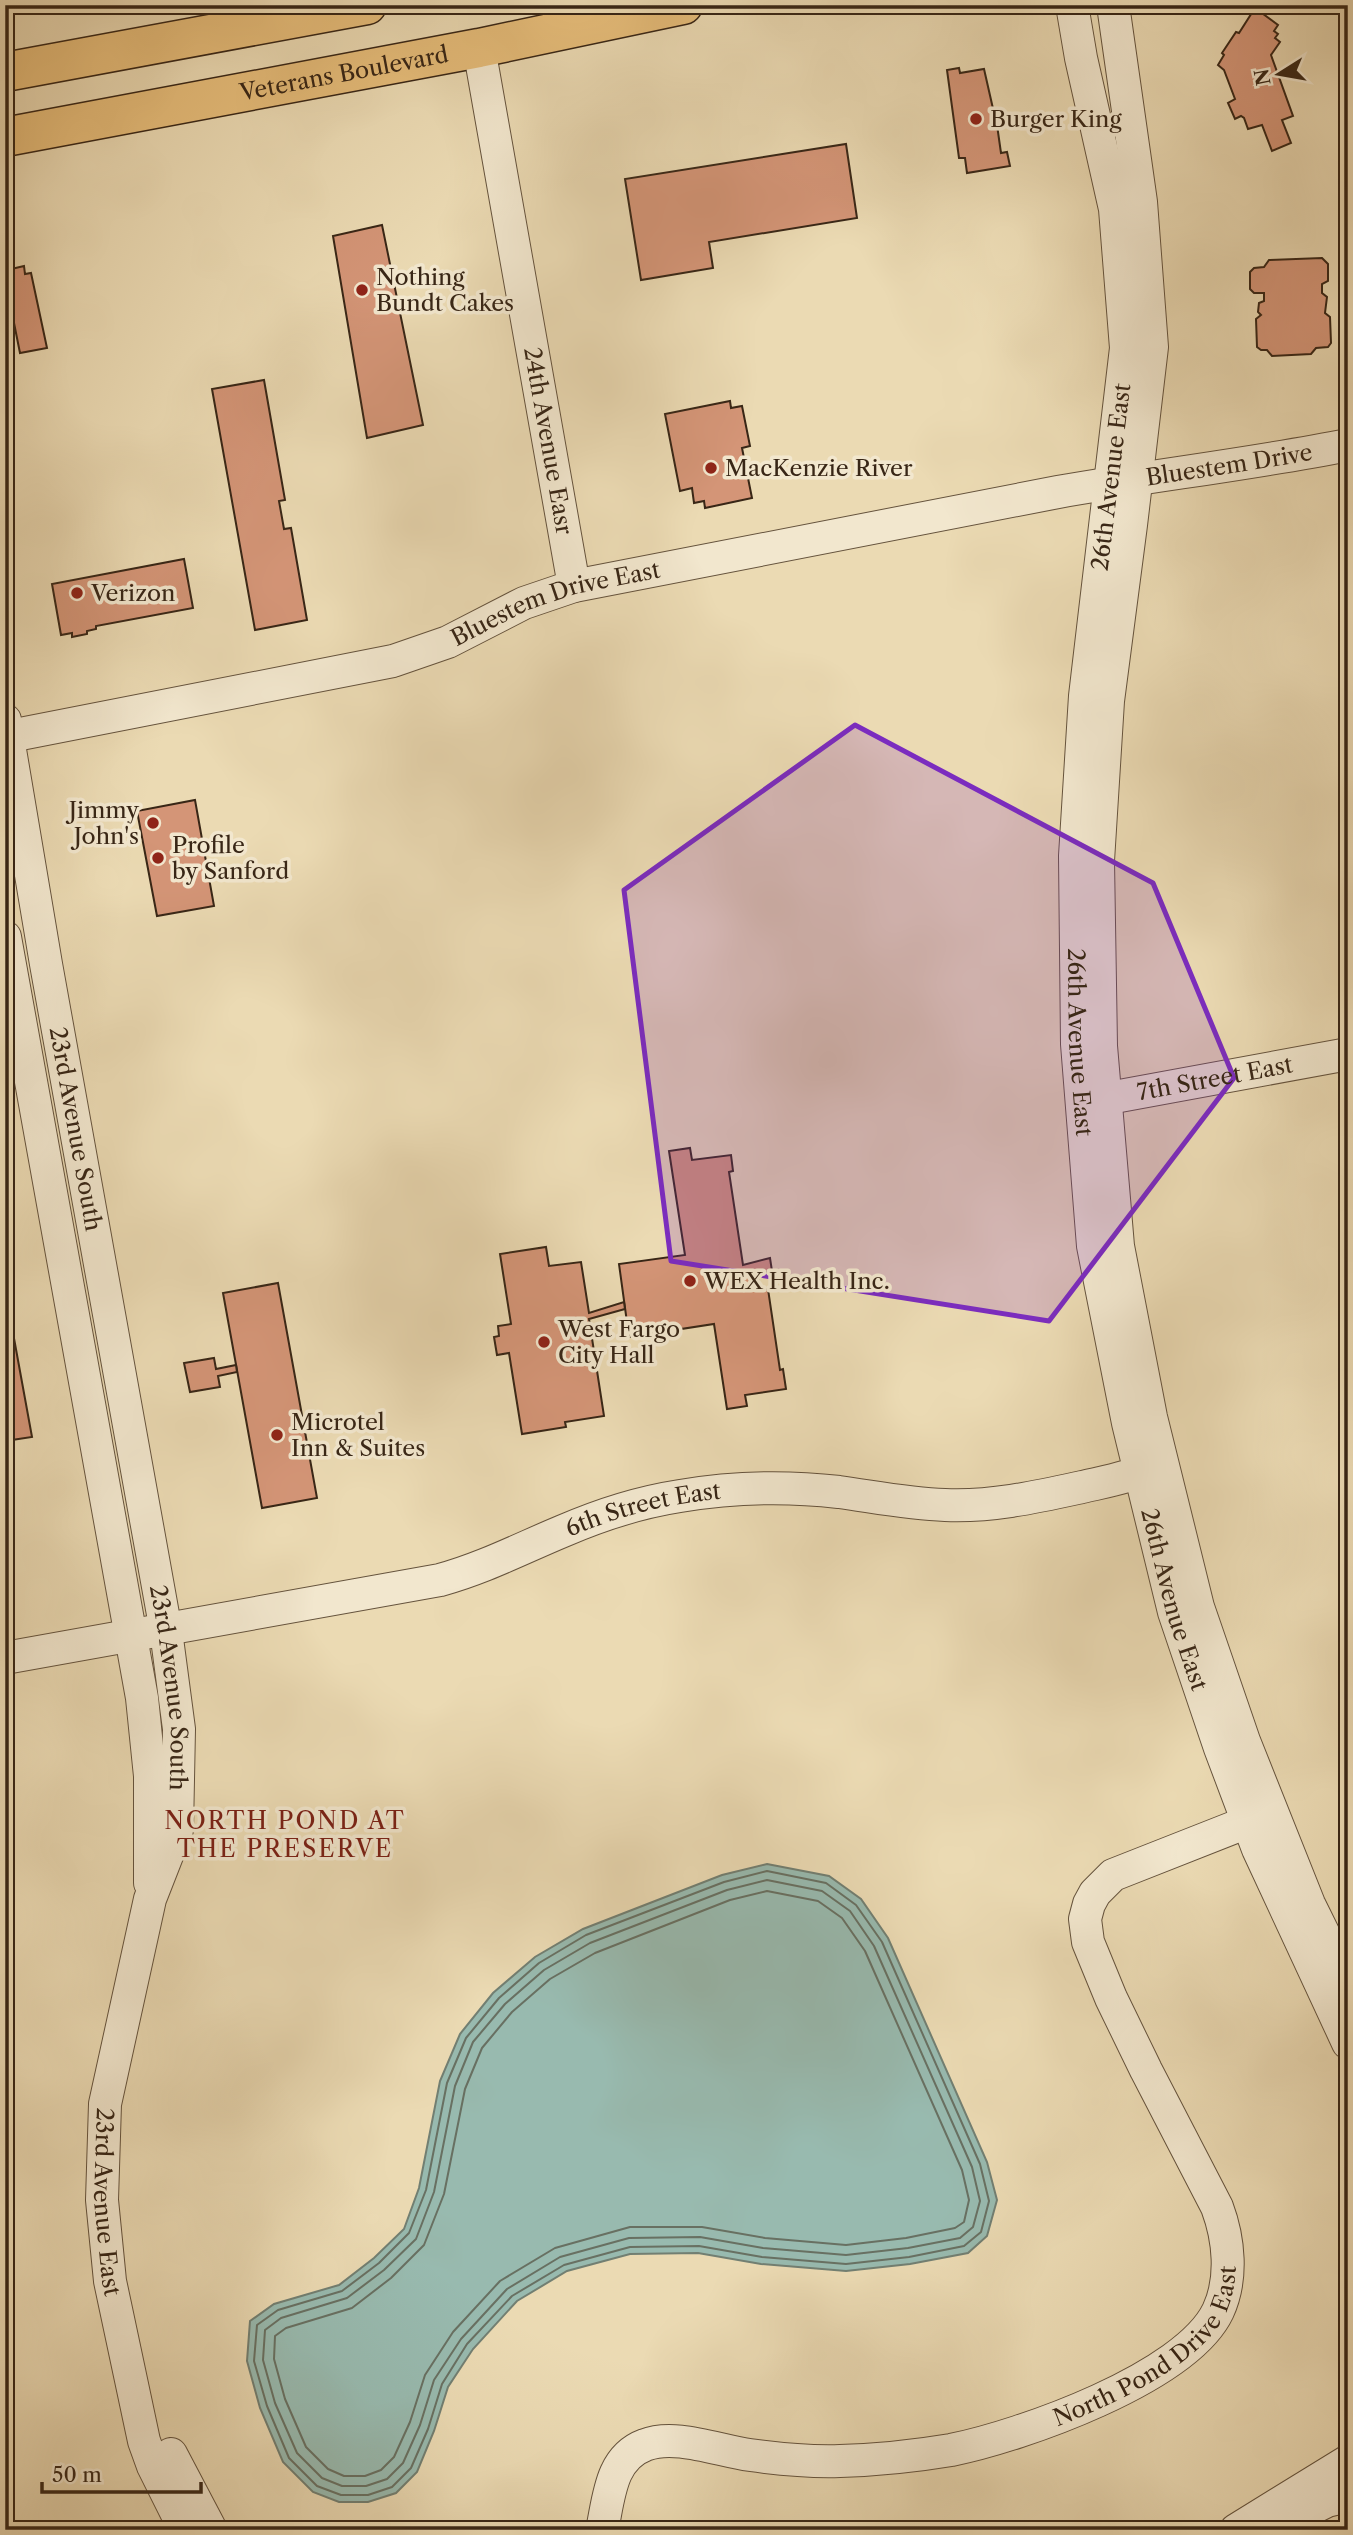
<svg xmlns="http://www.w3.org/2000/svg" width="1353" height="2535" viewBox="0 0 1353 2535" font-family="'Libre Caslon Text',serif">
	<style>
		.water { fill: #98baaf; stroke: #727f72; stroke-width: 2 }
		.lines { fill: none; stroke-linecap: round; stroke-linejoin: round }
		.shore { stroke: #687062; stroke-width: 2 }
		.building { fill: #d49577; stroke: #382616; stroke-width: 2 }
		.minor-casing { stroke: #65533d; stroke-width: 34 }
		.major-casing { stroke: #382616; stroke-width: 41 }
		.minor { stroke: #f2e7ce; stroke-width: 32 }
		.major { stroke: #e6bd7a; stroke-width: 38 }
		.marked { fill: #7b2cbf; fill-opacity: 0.2; stroke: #7b2cbf; stroke-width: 5; stroke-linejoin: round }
		.poi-dot { fill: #8f2418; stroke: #f2e7ce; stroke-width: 2.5 }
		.labels { text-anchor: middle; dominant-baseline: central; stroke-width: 7; stroke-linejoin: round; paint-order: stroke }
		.street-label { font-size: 23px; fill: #382616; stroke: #f2e7ce }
		.poi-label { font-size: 23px; fill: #382616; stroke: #f2e7ce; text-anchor: start }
		.neighbourhood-label { font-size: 24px; letter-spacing: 2px; fill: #7a1f14; stroke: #f2e7ce }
	</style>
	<rect width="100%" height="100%" fill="#ebdab3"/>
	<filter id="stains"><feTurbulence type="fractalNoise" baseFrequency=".00286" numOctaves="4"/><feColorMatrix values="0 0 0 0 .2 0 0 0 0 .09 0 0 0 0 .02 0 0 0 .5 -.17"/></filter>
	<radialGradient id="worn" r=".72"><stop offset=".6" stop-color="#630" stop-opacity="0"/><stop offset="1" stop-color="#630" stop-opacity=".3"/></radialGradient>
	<!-- water -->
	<polygon class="water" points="767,1864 829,1876 861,1899 888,1938 987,2162 997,2200 987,2236 968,2253 910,2264 846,2271 761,2264 698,2253 630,2254 567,2271 517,2301 473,2349 448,2387 434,2431 417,2472 396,2493 368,2502 339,2502 313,2492 283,2462 260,2408 247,2361 250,2321 274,2304 339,2285 374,2258 404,2229 419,2188 440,2081 460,2034 493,1993 535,1957 583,1929 722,1875"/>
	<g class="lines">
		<!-- shore -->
		<g class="shore">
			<polygon points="767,1871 826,1883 856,1905 882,1942 980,2164 989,2201 981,2232 964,2246 909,2257 846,2264 762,2257 699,2246 630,2247 564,2265 512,2296 467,2344 442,2384 428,2429 411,2468 392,2487 368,2495 341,2495 317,2486 289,2458 267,2406 254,2361 257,2325 278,2310 342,2291 379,2263 409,2233 426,2190 447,2083 466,2038 499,1998 539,1963 586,1935 724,1882"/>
			<polygon points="767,1880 822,1891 850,1911 874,1946 972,2167 980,2201 973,2227 960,2238 908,2248 846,2255 763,2248 700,2237 629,2238 560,2257 507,2289 461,2339 434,2380 420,2425 403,2463 387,2479 366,2486 342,2486 322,2478 297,2453 275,2403 263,2360 265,2330 281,2318 347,2298 384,2270 416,2239 434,2192 455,2086 473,2042 505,2004 544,1970 590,1943 727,1890"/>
			<polygon points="767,1891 818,1901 842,1918 865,1951 962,2170 969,2200 964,2222 955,2228 906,2238 846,2245 765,2238 702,2227 630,2227 555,2248 500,2281 453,2332 425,2375 410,2422 394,2457 381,2470 365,2476 344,2476 328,2469 306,2447 285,2399 274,2359 275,2336 286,2328 352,2308 391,2278 424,2245 444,2194 465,2089 482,2048 512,2012 550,1979 595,1953 730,1900"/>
		</g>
	</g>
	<!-- building -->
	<g class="building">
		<polygon points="1255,8 1278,25 1274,31 1278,34 1275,38 1280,42 1271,55 1293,116 1282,120 1291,143 1272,151 1262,125 1248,129 1244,118 1241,116 1235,119 1228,103 1235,99 1224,70 1218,65 1224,55 1222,53 1236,32 1239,33"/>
		<polygon points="959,68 960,73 984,69 994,113 999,112 1001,125 997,125 1001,153 1007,152 1010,166 967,173 965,158 959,158 947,70"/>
		<polygon points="846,144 857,218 709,242 713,268 641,280 625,179"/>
		<polygon points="382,225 423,425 367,438 333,236"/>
		<polygon points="1322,258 1328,264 1328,281 1322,284 1322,293 1327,297 1325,313 1330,317 1331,343 1328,347 1316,348 1311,354 1272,356 1267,350 1261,350 1257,347 1256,319 1261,315 1258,312 1259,303 1264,301 1264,293 1254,293 1250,289 1250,272 1254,268 1264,267 1269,260"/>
		<polygon points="24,266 25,274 31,273 47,348 20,353 5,278 9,278 7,270"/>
		<polygon points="264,380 285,500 279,501 284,529 291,528 307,620 255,630 212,389"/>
		<polygon points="730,401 731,408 742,406 750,446 742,448 752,498 705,508 704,501 694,503 692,488 680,491 665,414"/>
		<polygon points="184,559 193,608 96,626 96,629 87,631 87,634 72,637 72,633 61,635 52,584"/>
		<polygon points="195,800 214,906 157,916 137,811"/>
		<polygon points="690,1148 692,1160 731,1155 733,1171 729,1172 743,1265 770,1258 772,1271 758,1273 760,1290 768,1289 780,1370 783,1369 786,1389 745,1395 747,1406 727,1409 714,1324 629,1337 619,1264 685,1255 669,1151"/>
		<polygon points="546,1247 549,1266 581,1262 589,1313 624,1302 625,1309 589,1319 604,1416 565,1422 566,1427 522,1434 509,1353 497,1355 494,1337 499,1336 498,1326 511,1324 500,1254"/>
		<polygon points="278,1283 317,1498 262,1508 223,1293"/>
		<polygon points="5,1289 32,1437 5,1441"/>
		<polygon points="214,1358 216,1369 236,1365 237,1372 218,1376 220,1387 190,1392 184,1363"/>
	</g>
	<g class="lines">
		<!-- minor casing -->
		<g class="minor-casing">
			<g id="minor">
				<path id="s1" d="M 1072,5 L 1081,58 L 1115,209 L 1126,348 L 1085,696 L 1075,856 L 1077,1044 L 1093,1246 L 1128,1423 L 1174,1612 L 1220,1748 L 1258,1849 L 1348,2043"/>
				<polyline points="1113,5 1141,202 1152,347 1131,525 1108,701 1098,861 1101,1046 1118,1246 1151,1417 1198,1607 1244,1741 1309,1904 1348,1983"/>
				<path id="s2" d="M 479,48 L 574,586"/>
				<path id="s3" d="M 5,720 L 46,964 L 166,1631 L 179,1729 L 177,1830 L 150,1899 L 105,2104 L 102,2200 L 110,2281 L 144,2441 L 153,2466 L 185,2530"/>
				<path id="s4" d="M 5,737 L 393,661 L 448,642 L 524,603 L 574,586 L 1058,492 C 1155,475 1252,464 1348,445"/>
				<polyline points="5,937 142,1698 150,1776 150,1883"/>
				<path id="s5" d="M 1087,1102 L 1348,1054"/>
				<path id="s6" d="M 5,1658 L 440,1580 C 484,1568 522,1548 563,1531 C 600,1515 641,1502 680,1496 C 733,1487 787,1486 839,1492 C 875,1497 909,1504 945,1505 C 992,1507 1036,1497 1082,1487 C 1108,1481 1134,1477 1157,1463"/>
				<polyline points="171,2454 211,2530"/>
				<polyline points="1273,2528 1327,2501 1348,2496"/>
				<path id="s7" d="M 602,2530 C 609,2498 610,2458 645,2445 C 675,2433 719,2451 750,2455 C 779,2459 810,2462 840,2461 C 876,2460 915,2456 951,2450 C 1021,2436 1186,2378 1218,2311 C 1233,2279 1229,2239 1217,2207 L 1146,2070 L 1111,1998 L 1088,1942 L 1085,1919 L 1089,1904 L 1095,1893 L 1113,1875 L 1268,1814"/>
				<polyline points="1236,2530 1348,2461"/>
			</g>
		</g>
		<!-- major casing -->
		<g class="major-casing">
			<g id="major">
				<polyline points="5,72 367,5"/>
				<path id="s8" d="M 5,137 L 479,48 L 683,5"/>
			</g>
		</g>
		<!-- minor -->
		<use href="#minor" class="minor"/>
		<!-- major -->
		<use href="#major" class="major"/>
	</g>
	<!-- marked area -->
	<path class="marked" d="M 855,725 L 1153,883 L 1234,1078 L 1049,1321 L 671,1261 L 624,890 Z"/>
	<!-- markers -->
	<g class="poi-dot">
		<circle cx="976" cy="119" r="7"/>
		<circle cx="362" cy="290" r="7"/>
		<circle cx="711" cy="468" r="7"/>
		<circle cx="77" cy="593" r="7"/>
		<circle cx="153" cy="823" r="7"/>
		<circle cx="158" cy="858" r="7"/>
		<circle cx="690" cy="1281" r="7"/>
		<circle cx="544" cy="1342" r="7"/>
		<circle cx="277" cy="1435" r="7"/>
	</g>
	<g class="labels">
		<!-- street labels -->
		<g class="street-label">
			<text stroke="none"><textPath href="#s8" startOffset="345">Veterans Boulevard</textPath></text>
			<text stroke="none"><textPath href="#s2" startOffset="399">24th Avenue Easr</textPath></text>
			<text stroke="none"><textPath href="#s4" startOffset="1258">Bluestem Drive</textPath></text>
			<text transform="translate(1111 477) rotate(-83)">26th Avenue East</text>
			<text stroke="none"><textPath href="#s4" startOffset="569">Bluestem Drive East</textPath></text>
			<text stroke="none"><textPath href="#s1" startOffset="1045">26th Avenue East</textPath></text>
			<text stroke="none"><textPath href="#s5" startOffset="130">7th Street East</textPath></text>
			<text stroke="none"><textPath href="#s3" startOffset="415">23rd Avenue South</textPath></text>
			<text stroke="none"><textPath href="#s6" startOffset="658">6th Street East</textPath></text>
			<text stroke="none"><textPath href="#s1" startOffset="1612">26th Avenue East</textPath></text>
			<text stroke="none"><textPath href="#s3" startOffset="982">23rd Avenue South</textPath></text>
			<text stroke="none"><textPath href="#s3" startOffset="1507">23rd Avenue East</textPath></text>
			<text stroke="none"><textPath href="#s7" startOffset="640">North Pond Drive East</textPath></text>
		</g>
		<!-- poi labels -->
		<g class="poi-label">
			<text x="990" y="119">Burger King</text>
			<text x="376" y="277">Nothing<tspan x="376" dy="26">Bundt Cakes</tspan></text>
			<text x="725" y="468">MacKenzie River</text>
			<text x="91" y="593">Verizon</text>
			<text x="139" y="810" text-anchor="end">Jimmy<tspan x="139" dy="26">John's</tspan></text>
			<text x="172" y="845">Profile<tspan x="172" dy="26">by Sanford</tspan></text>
			<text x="704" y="1281">WEX Health Inc.</text>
			<text x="558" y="1329">West Fargo<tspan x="558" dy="26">City Hall</tspan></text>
			<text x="291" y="1422">Microtel<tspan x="291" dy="26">Inn &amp; Suites</tspan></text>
		</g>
		<!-- neighbourhood labels -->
		<g class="neighbourhood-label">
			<text x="285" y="1820">NORTH POND AT<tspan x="285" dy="28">THE PRESERVE</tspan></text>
		</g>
	</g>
	<!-- margin -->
	<rect width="1353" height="2535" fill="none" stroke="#ebdab3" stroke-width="28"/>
	<rect x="7" y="7" width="1339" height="2521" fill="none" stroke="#382616" stroke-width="3.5"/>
	<rect x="14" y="14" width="1325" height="2507" fill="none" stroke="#382616" stroke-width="2"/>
	<!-- north arrow -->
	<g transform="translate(1279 74) rotate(259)" stroke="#f2e7ce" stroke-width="5" paint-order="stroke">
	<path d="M0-5L12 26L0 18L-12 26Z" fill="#382616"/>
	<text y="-10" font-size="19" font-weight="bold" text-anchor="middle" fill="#382616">N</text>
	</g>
	<!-- scale -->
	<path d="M42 2482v10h159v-10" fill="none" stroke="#382616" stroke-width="3.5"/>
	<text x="52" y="2482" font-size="21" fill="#382616" stroke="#f2e7ce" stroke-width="5" paint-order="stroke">50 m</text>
	<rect width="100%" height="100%" filter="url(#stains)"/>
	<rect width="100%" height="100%" fill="url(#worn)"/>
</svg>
